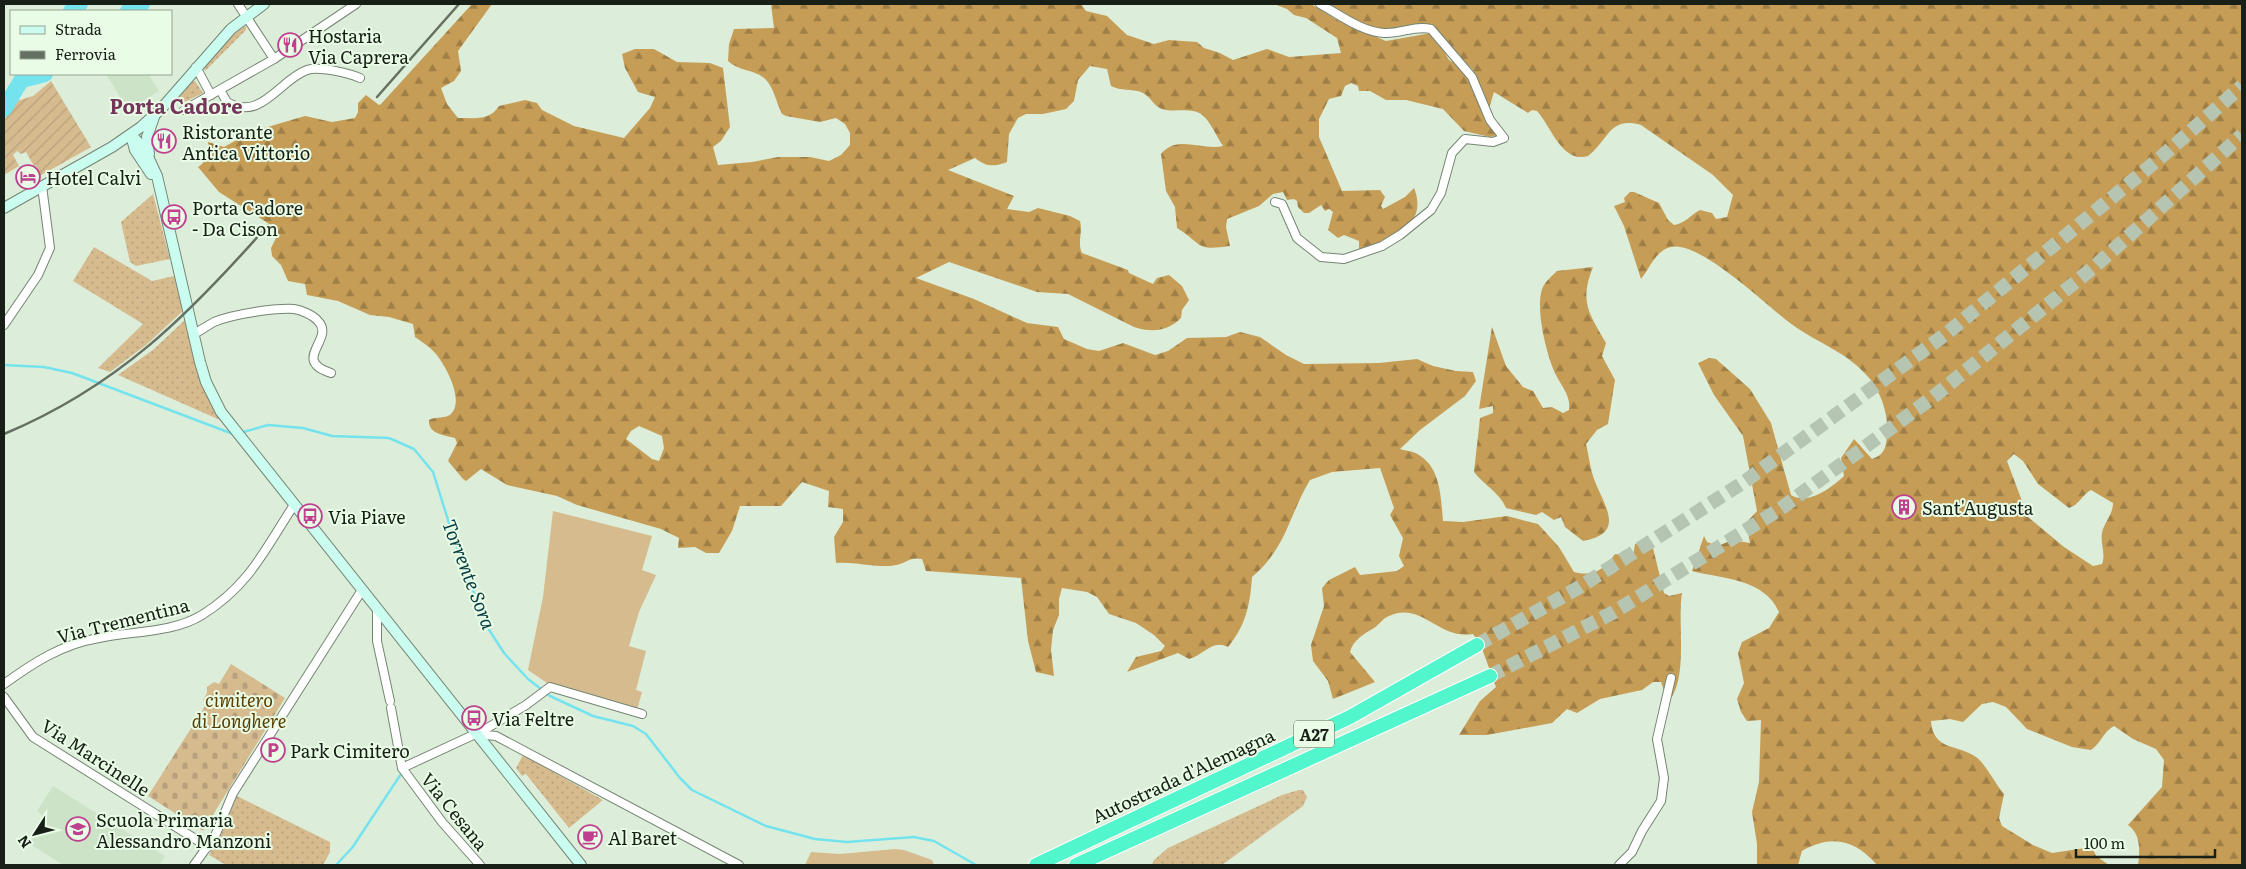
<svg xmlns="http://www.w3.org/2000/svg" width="2246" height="869" viewBox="0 0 2246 869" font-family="Literata,serif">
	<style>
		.built { fill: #cce3c8 }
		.grass { fill: url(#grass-dots) }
		.forest { fill: url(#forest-firs); fill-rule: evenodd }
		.cemetery { fill: url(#cemetery-stones) }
		.garden { fill: url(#garden-furrows) }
		.pitch { fill: #d6bb8f }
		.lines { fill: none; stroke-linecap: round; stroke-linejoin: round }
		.stream { stroke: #75e3ee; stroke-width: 2.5 }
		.river { stroke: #75e3ee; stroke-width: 16 }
		.highway-tunnel { stroke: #b5c5b2; stroke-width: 14; stroke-dasharray: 14 7; stroke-linecap: butt }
		.street-casing { stroke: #758573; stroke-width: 10 }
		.secondary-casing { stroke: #758573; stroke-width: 12 }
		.highway-casing { stroke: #fff; stroke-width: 16 }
		.street { stroke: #fff; stroke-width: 8 }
		.secondary { stroke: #cbfcf0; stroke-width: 10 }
		.highway { stroke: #51f6cd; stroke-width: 14 }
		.rail { stroke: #657063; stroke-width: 2.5 }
		.labels { text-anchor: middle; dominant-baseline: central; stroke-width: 4; stroke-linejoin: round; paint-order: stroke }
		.shield { fill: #e9fce6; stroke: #576155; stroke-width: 1 }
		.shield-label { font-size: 16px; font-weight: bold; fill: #181f17 }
		.poi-label { font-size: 18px; fill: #181f17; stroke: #e9fce6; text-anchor: start }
		.street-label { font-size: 18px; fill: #181f17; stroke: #e9fce6 }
		.park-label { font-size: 18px; font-style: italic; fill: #5a3e01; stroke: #e9fce6 }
		.water-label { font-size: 19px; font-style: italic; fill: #083e42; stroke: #e9fce6 }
		.quarter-label { font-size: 20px; font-weight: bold; fill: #74355a; stroke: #e9fce6 }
	</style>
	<defs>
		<pattern id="grass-dots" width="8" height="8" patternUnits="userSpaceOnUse" patternTransform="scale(1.25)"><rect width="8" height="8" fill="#d6bb8f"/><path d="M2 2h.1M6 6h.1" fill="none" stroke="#b7a07b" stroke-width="1.8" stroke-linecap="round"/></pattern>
		<pattern id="forest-firs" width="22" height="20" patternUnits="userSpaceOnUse" patternTransform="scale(1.25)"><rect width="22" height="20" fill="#c69d56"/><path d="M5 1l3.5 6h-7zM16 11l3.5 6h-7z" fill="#a07f46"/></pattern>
		<pattern id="cemetery-stones" width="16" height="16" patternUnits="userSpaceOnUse" patternTransform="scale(1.25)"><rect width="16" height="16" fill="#d6bb8f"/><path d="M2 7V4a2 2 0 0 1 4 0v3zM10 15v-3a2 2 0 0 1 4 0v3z" fill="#b7a07b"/></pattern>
		<pattern id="garden-furrows" width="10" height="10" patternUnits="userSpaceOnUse" patternTransform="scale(1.25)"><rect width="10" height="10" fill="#d6bb8f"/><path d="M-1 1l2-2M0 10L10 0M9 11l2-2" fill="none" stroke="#b7a07b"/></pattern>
	</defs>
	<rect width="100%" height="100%" fill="#dceed9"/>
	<!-- built -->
	<g class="built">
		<polygon points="106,74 148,74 159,91 128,110"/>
		<polygon points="53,786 165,856 159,865 63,865 27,842 43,816 37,811"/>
	</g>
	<!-- grass -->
	<g class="grass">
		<polygon points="244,26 246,27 246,30 205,71 204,67 226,41"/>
		<polygon points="195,81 203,93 183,103 180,103 179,98 192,82"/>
		<polygon points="153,194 170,259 136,266 130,262 121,222"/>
		<polygon points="94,247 152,281 174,276 179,295 181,294 185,309 146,345 110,372 98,368 143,324 73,281"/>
		<polygon points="187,318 197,370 222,419 220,420 118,375 154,349"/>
		<polygon points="523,755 603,800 569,828 526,774 522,776 516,768"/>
		<polygon points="1299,790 1303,790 1307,797 1303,806 1222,865 1152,865 1154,860 1168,848 1282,795"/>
		<polygon points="237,796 330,842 330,852 323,865 226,865 209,855 221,835"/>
	</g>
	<!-- forest -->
	<g class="forest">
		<path d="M 472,4 L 492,4 L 458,51 L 461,71 L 454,81 L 441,88 L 447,104 L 458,118 C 473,118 490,121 499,106 L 525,100 L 537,103 L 542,110 L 574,126 L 624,138 L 650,108 L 655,97 L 638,92 L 625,68 L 622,54 L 635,49 L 654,49 L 677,62 L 710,63 L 723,68 L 730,127 L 721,141 L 713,147 L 718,165 L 752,162 L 778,157 L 810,157 L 829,161 L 841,155 L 850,145 L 850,133 L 845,124 L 836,118 L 820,122 L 786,116 L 782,114 C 777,104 773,85 764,78 C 753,69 738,71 728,61 L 729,44 L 734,29 L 774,28 L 771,4 L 1081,4 L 1086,11 L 1107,16 L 1127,35 L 1154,44 L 1169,40 L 1197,42 L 1204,48 L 1220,53 L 1233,60 L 1267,49 L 1289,57 L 1341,53 L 1337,38 L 1306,18 L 1294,15 L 1287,9 L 1274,4 L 1311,4 L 1339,21 L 1386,41 L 1431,33 L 1436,36 L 1449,60 L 1462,67 L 1472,79 L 1485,121 L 1498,135 L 1490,137 L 1464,131 L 1443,109 L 1406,100 L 1386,100 L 1370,91 L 1359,91 L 1358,86 L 1351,83 L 1345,86 L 1341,96 L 1329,99 L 1319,119 L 1319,137 L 1342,191 L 1380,190 L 1385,197 L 1381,206 L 1383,209 L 1405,197 L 1414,188 C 1430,227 1387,241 1359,251 L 1359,241 L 1344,235 L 1338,238 L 1328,230 L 1333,212 L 1329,209 L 1325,211 L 1321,205 L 1309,213 L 1304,213 L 1298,207 L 1297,201 L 1294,199 L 1287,200 L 1283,192 L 1273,194 L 1259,206 L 1227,219 L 1226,227 L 1230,246 C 1195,251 1204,245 1177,228 L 1175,207 L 1166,191 L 1161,154 C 1177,134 1202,151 1223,146 C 1217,137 1209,119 1201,114 C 1190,107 1174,113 1162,109 C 1153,106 1151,96 1141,92 C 1132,89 1121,91 1111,86 L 1107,69 L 1090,66 L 1078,80 L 1074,101 L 1066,109 L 1043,114 L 1026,114 L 1018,118 L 1009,134 L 1007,162 C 994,167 986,167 975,158 L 948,170 L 1014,196 L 1007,209 L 1029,212 L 1038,208 L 1070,216 L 1080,221 C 1083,232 1077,243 1082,253 L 1128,270 L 1129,273 L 1153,284 L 1157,278 L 1169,275 L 1182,286 L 1189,300 L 1182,310 L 1181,318 C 1168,331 1153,333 1134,327 L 1068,294 L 1037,292 L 949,262 L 916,278 L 974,299 L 1027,323 L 1058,327 L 1064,339 L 1087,349 L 1099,351 L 1123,343 L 1155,355 L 1168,351 L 1187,338 L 1226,337 L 1240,332 L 1260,337 L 1286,355 L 1304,364 L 1379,363 L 1417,359 L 1433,366 L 1456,371 L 1473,372 L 1476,381 L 1465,396 L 1420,430 L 1400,449 C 1406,451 1414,451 1419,455 C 1441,468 1441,499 1443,521 L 1463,522 L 1507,516 L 1538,524 L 1559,547 L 1574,572 C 1594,577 1603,570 1615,554 L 1633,556 L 1635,544 L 1651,540 L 1664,593 L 1669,596 L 1682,593 C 1677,623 1689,679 1668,702 L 1661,682 L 1653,682 L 1642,690 L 1600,699 L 1577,713 L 1567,709 L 1552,723 L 1487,735 L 1459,735 L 1480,701 L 1496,687 L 1481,646 L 1473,634 C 1438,640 1422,601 1389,616 C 1382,619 1380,624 1374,628 C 1364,634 1353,640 1350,652 L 1375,682 L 1333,699 L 1328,681 L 1313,661 L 1311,645 L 1324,606 L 1322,588 L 1329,580 L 1355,567 L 1360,575 L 1397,571 L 1404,566 L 1399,556 L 1403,538 L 1390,515 L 1394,508 L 1380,468 L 1332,472 L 1310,480 C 1289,515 1286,549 1252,577 C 1250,605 1246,625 1228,647 C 1212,639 1204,655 1189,659 L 1178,653 L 1127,672 L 1136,657 L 1161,651 L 1165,646 L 1154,635 L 1136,623 L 1109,614 L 1097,597 L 1087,592 L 1062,588 L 1059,599 L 1059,615 L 1053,630 L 1051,650 L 1054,676 L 1036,672 L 1028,641 L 1021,578 L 926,571 L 922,559 C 911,557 909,561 900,564 C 880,570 857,561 836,563 L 834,537 L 843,522 L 843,509 L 828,507 L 829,491 L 802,482 L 781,506 L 740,506 L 732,531 L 719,553 L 706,553 L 695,547 L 678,548 L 679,538 L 661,529 L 577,505 L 557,496 L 507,485 L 481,469 L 466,481 L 463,479 L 448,461 L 457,443 L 455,438 C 444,435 428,434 429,420 C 436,416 446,419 451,414 C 465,400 445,365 436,354 C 430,347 422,342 415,337 L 413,324 L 389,317 L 370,315 L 338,301 L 307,295 L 305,284 L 288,281 L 281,265 L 272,256 L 271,248 L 278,234 L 277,229 L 219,192 L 198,167 C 207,162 208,153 208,142 L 224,147 L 251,132 L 305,116 L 332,122 L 355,118 L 358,112 L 358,103 L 366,95 L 379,105 L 381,104 ZM 639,426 L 662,436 L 664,448 L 659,461 L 652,459 L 626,439 L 631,431 Z"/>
		<path d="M 1319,4 L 2242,4 L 2242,865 L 2138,865 C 2140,851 2141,834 2128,825 L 2162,787 L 2164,760 L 2156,749 L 2133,739 L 2114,726 C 2103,732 2101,743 2091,750 L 2072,747 L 2027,729 L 2006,707 L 1993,702 L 1982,704 L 1963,722 L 1950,719 L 1931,721 C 1933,751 1958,744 1976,757 C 1985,763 1996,785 2004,794 L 1999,818 L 2002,826 L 2033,845 L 2052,853 L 2092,847 L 2096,856 L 2109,865 L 1877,865 C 1855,840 1832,834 1802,851 L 1798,865 L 1757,865 L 1757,844 L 1752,812 L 1759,782 L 1761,720 L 1747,721 L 1741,712 L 1737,699 L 1744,683 L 1738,653 L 1742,642 L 1769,628 L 1779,612 C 1764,578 1722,579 1692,571 L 1704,536 L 1707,542 L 1718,546 L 1732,540 L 1750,543 L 1746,523 L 1757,511 L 1743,436 L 1714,395 L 1698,363 L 1709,358 L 1716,359 L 1750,389 L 1771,423 L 1791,495 C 1808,506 1832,487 1844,476 L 1841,458 L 1854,439 L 1872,459 C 1884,455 1886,448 1887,436 C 1889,417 1882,394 1870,379 C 1847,351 1818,344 1790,323 C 1766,305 1699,240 1671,247 C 1656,250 1650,268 1641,279 L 1624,226 L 1614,206 L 1625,202 L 1624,198 L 1630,192 L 1634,192 L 1659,203 L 1668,220 L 1674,225 C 1686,223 1690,215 1700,210 L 1712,213 L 1716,219 L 1727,217 L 1733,195 L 1713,175 L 1641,125 C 1609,116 1609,140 1588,156 C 1562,164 1551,126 1537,111 L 1532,110 L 1528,113 L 1494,92 L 1487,115 L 1473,70 L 1432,29 L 1386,36 ZM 2014,454 L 2023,461 L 2038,484 L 2069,508 C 2079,505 2082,495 2091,490 L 2113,503 C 2113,515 2104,522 2102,533 C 2100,543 2106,554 2102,564 L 2093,566 L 2064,547 L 2028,517 L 2007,461 Z"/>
		<path d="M 1593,267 C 1579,302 1589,313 1606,343 L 1602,356 L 1615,380 L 1608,424 L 1597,430 L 1586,444 C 1589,456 1590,468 1594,479 C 1604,506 1627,533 1583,541 L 1565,527 L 1561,517 L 1554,520 L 1542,512 L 1536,515 L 1506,508 C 1500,493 1484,485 1474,472 L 1480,418 L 1493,413 L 1493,406 L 1479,409 L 1492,327 L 1506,366 L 1523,387 L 1533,391 L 1543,408 L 1552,407 L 1563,413 L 1569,410 C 1571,396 1562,387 1556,375 C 1547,357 1533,303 1544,285 C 1547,280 1553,275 1557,271 Z"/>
	</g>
	<!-- cemetery -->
	<polygon class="cemetery" points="231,664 285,698 203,831 148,796 207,703 203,700 207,693 207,687 214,682 219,684"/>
	<!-- garden -->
	<polygon class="garden" points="51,81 91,147 38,177 36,165 34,166 26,152 21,154 17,151 13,155 19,166 4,175 4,120 17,101 33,96"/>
	<!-- pitch -->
	<g class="pitch">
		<polygon points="553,511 652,536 642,570 656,575 639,612 629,646 646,651 636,690 642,692 637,710 550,685 528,670 543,597"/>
		<polygon points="895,849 904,850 932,860 934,865 805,865 811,852 840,854"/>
	</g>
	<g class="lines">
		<!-- stream -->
		<g class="stream">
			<polyline points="4,365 44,367 72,373 233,434"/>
			<polyline points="240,433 268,425 303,428 332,436 389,438 414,449 433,472 454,539 486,625 504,653 528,679 550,696 593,716 633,726 646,734 680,778 692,790 766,826 815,839 847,842 914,837 934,841 976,865"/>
			<polyline points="336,865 352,848 401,774"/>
		</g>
		<!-- river -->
		<g class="river">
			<polyline points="71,11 80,4"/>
			<polyline points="128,11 142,4"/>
			<polyline points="22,80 45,74"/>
			<polyline points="4,109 25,74"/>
		</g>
		<!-- highway-tunnel -->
		<g class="highway-tunnel">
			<polyline points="1477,645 1578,588 1744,482 1946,334 2160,158 2242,86"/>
			<polyline points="1490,676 1614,612 1780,509 1932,398 2094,267 2242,135"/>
		</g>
		<!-- street casing -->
		<g class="street-casing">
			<g id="street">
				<polyline points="238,4 274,59"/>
				<polyline points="196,67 211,95"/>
				<path d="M 220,90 L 227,102 C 261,122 279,80 307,70 C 319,66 349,73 360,78"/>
				<polyline points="184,110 274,59 356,4"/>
				<path d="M 1275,202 L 1282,204 L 1297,238 L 1321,257 L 1344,259 L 1382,246 L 1400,235 L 1431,210 L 1441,193 L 1452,153 L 1465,139 L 1493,142 L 1504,138 L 1490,120 L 1472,77 L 1431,29 C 1415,25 1401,34 1384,33 C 1362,32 1340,15 1320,4"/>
				<polyline points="4,325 38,275 50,248 42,186"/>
				<path d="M 194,334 C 201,330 207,326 214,322 C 233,314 274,308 294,309 C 301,310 313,315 318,321 C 336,339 290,360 331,373"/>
				<polyline points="377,610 377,641 390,701"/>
				<path d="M 4,684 C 33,663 62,644 99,638 C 132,631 173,633 202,615 C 250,585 265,549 294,505"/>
				<polyline points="4,697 33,737 208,847"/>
				<polyline points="391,708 402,768 442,822 480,865"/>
				<polyline points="476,734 496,736 739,865"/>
				<polyline points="402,768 484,730 526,705 550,687 642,714"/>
				<polyline points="194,865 215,836 233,793 362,590"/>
				<polyline points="1619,865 1632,852 1642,831 1661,801 1664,778 1657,739 1671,678"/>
			</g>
		</g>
		<!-- secondary casing -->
		<g class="secondary-casing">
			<g id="secondary">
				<polyline points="131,135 144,148 157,176 200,362 206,382 221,412 581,865"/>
				<polyline points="131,135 135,150 151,174"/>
				<polyline points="149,154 147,137 154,117"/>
				<polyline points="4,208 112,147 141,127 161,109 231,29 264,4"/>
			</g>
		</g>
		<!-- highway casing -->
		<g class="highway-casing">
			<g id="highway">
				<polyline points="1036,865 1350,717 1477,645"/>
				<polyline points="1076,865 1490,676"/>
			</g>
		</g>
		<!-- street -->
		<use href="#street" class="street"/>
		<!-- secondary -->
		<use href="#secondary" class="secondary"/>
		<!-- highway -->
		<use href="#highway" class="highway"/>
		<!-- rail -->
		<g class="rail">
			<polyline points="377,97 459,4"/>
			<path d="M 4,434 C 117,387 189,315 268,225"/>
		</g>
	</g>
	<!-- icons -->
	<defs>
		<g id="restaurant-ring" transform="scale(1.25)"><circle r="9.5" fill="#e9fce6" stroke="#bf408e" stroke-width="1.5"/><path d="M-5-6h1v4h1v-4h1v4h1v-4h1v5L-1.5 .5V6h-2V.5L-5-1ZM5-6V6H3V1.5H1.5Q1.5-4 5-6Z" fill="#bf408e"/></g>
		<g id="hotel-ring" transform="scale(1.25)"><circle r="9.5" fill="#e9fce6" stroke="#bf408e" stroke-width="1.5"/><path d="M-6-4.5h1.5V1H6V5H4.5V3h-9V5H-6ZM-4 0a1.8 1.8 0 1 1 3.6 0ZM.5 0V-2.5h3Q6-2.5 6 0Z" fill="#bf408e"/></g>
		<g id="bus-ring" transform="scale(1.25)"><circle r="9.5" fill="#e9fce6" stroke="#bf408e" stroke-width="1.5"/><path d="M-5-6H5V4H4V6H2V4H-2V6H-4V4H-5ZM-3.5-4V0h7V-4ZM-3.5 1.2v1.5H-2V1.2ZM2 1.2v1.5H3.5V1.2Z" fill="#bf408e"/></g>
		<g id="building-ring" transform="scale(1.25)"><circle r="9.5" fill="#e9fce6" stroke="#bf408e" stroke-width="1.5"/><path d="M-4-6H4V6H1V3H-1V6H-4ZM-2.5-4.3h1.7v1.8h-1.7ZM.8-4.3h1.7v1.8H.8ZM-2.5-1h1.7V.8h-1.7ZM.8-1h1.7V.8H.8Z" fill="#bf408e"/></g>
		<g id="parking-ring" transform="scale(1.25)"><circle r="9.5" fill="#e9fce6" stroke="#bf408e" stroke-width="1.5"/><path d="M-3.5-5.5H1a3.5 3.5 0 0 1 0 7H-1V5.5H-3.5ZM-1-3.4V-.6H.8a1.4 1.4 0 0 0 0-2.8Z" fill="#bf408e"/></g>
		<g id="school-ring" transform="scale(1.25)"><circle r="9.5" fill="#e9fce6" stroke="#bf408e" stroke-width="1.5"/><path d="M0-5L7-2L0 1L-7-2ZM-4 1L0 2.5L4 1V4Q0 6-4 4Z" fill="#bf408e"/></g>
		<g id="cafe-ring" transform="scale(1.25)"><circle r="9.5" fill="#e9fce6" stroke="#bf408e" stroke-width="1.5"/><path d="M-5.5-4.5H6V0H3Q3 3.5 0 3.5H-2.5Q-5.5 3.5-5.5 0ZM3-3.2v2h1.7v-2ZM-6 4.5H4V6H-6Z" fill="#bf408e"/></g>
	</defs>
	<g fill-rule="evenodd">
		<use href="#restaurant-ring" x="290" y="45"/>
		<use href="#restaurant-ring" x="164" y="141"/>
		<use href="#hotel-ring" x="28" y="177"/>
		<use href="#bus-ring" x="174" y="217"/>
		<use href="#building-ring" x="1904" y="507"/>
		<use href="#bus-ring" x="310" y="516"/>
		<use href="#bus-ring" x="474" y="718"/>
		<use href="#parking-ring" x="273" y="750"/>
		<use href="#school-ring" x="78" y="829"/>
		<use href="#cafe-ring" x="590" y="837"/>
	</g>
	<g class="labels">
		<!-- shield labels -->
		<rect class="shield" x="1294" y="720.5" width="40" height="27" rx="4"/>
		<g class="shield-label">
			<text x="1314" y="734">A27</text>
		</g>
		<!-- poi labels -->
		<g class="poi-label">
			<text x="308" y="35">Hostaria<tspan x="308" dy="21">Via Caprera</tspan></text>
			<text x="182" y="131">Ristorante<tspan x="182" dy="21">Antica Vittorio</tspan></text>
			<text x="46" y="177">Hotel Calvi</text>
			<text x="192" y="207">Porta Cadore<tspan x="192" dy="21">- Da Cison</tspan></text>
			<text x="1922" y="507">Sant'Augusta</text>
			<text x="328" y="516">Via Piave</text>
			<text x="492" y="718">Via Feltre</text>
			<text x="290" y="750">Park Cimitero</text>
			<text x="96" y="819">Scuola Primaria<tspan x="96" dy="21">Alessandro Manzoni</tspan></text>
			<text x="608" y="837">Al Baret</text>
		</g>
		<!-- street labels -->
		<g class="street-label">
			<text transform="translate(123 620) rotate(-14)">Via Trementina</text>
			<text transform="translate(96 757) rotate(33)">Via Marcinelle</text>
			<text transform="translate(1183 775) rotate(-25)">Autostrada d'Alemagna</text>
			<text transform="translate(455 811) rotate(51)">Via Cesana</text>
		</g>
		<!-- park labels -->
		<g class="park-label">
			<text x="239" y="699">cimitero<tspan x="239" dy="21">di Longhere</tspan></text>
		</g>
		<!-- water labels -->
		<g class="water-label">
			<text transform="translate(470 574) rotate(69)">Torrente Sora</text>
		</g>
		<!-- quarter labels -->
		<g class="quarter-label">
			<text x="176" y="105">Porta Cadore</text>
		</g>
	</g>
	<!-- border -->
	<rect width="2246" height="869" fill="none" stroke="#181f17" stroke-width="10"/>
	<!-- legend -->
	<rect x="10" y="10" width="162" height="65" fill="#e9fce6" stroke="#95a493"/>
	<rect x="20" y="26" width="25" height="8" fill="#cbfcf0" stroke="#95a493"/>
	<text x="55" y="35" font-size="15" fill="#181f17">Strada</text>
	<rect x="20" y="51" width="25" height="8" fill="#657063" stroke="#95a493"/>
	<text x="55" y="60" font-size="15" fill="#181f17">Ferrovia</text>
	<!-- north arrow -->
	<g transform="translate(35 834) rotate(234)" stroke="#e9fce6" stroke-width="4" paint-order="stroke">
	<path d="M0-4L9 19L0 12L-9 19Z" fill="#181f17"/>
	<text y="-8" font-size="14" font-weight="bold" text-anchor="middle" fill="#181f17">N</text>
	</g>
	<!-- scale -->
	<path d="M2076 849v8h139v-8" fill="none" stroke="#181f17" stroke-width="2.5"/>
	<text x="2084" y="849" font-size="15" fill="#181f17" stroke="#e9fce6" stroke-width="4" paint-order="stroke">100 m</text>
</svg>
